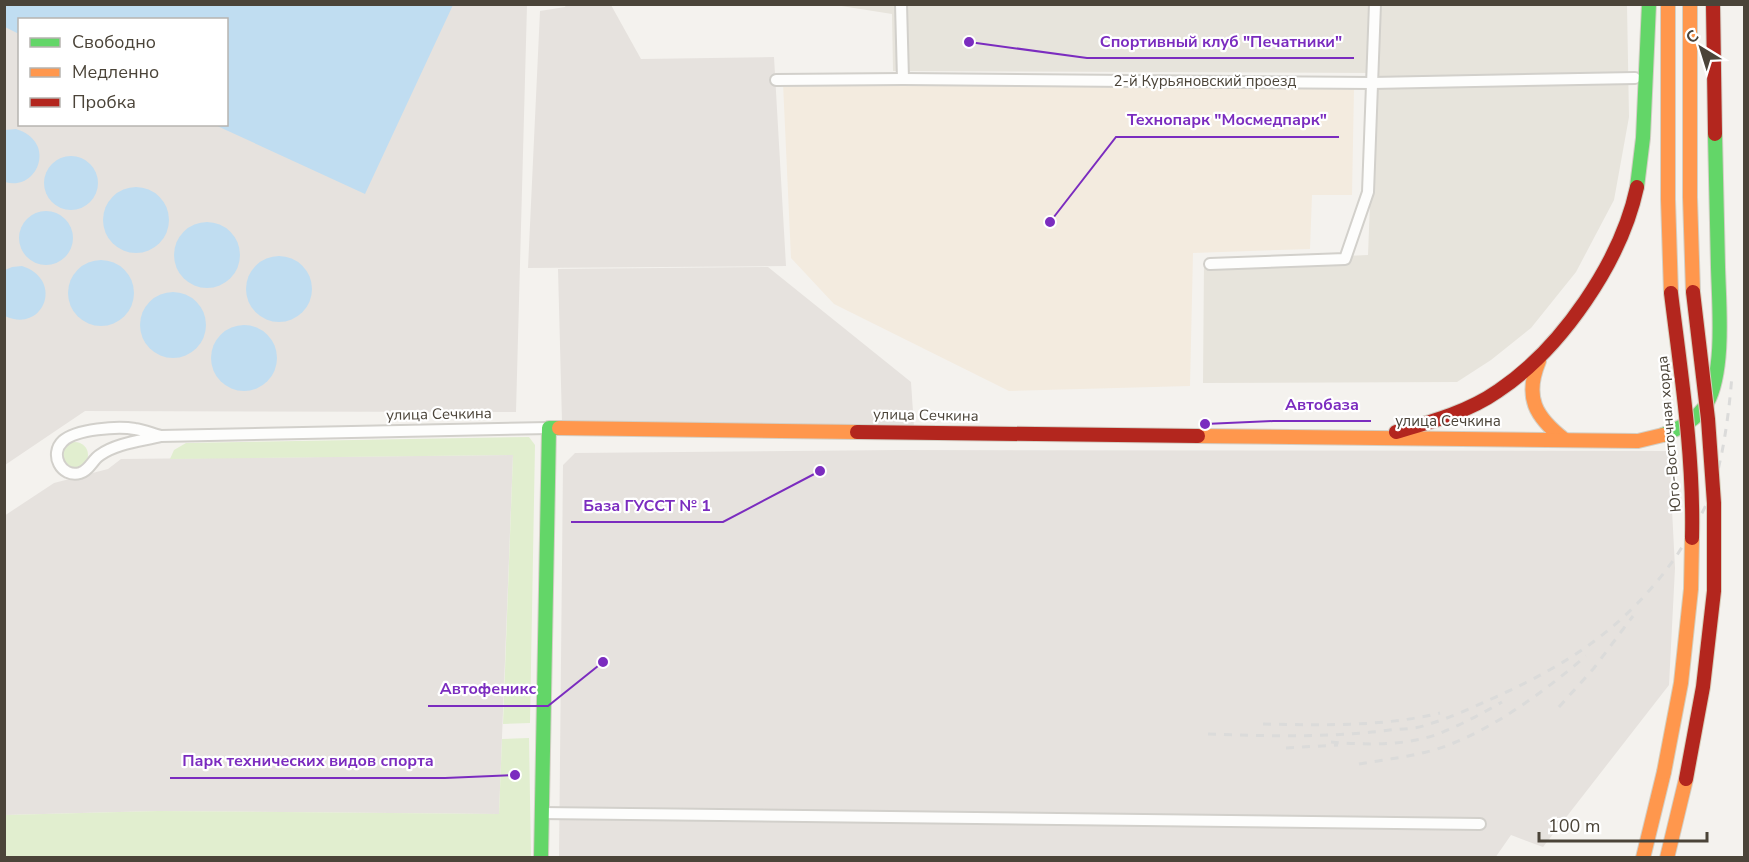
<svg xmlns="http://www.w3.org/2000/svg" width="1749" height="862" viewBox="0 0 1749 862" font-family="'Nunito Sans',sans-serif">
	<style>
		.residential { fill: #e7e4dc }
		.commercial { fill: #f3ebdf }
		.industrial { fill: #e6e2de; fill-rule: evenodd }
		.green { fill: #e1eecf }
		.water { fill: #c0ddf1 }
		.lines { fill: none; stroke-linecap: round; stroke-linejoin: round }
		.street-casing { stroke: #d2d0cb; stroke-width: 14 }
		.fast-casing { stroke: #d3cfc5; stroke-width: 16 }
		.slow-casing { stroke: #d3cfc5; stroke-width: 16 }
		.jam-casing { stroke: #d3cfc5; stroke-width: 16 }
		.street { stroke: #fdfdfc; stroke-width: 10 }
		.fast { stroke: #63d668; stroke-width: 14 }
		.slow { stroke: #ff974d; stroke-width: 14 }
		.jam { stroke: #b3261e; stroke-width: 14 }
		.rail { stroke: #dbdbda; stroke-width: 3; stroke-dasharray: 8 8; stroke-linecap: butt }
		.slow-bridge-casing { stroke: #d6cebb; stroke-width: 16; stroke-linecap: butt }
		.jam-bridge-casing { stroke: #d6cebb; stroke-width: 16; stroke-linecap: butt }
		.slow-bridge { stroke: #ff974d; stroke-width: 14 }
		.jam-bridge { stroke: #b3261e; stroke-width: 14 }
		.labels { text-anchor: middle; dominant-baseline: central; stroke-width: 4.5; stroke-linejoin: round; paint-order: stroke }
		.street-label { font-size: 15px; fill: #4b4439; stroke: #fff }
		.leader { fill: none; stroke: #7b2cbf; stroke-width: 2 }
		.callout-dot { fill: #7b2cbf; stroke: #fff; stroke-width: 2 }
		.callout-label { font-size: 16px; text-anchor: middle; font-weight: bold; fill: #7b2cbf; stroke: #fff; stroke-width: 4.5; stroke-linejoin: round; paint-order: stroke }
	</style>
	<rect width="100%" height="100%" fill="#f4f2ee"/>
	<!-- residential -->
	<polygon class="residential" points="835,5 1627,5 1629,117 1614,200 1576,272 1531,328 1491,360 1457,382 1203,383 1204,262 1368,255 1375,73 893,71 892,14"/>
	<!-- commercial -->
	<polygon class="commercial" points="783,83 1354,88 1352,195 1312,195 1310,249 1193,253 1190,386 1009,391 834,304 791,258"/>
	<!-- industrial -->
	<g class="industrial">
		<path d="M 5,5 L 527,5 L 516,412 L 85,411 L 5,465 ZM 20,20 L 226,20 L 226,124 L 20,124 Z"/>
		<polygon points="566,5 611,5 641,59 774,57 786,266 528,268 540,11 565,7"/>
		<polygon points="768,267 911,382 914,427 562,422 558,269"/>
		<polygon points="898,450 1669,451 1675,568 1669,685 1543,847 1511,835 1495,858 559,858 563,465 575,453"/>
		<polygon points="513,455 499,814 158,811 5,815 4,516 54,483 108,469 121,459"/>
	</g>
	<!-- green -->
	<g class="green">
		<polygon points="529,437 535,445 530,723 503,724 513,455 170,459 174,450 186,443"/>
		<circle cx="75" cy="455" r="13"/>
		<polygon points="529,738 531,857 5,857 5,815 158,811 499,814 502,739"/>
	</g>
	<!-- water -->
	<g class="water">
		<polygon points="5,4 453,4 453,5 365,194 215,125 226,124 226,20 20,20 19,34 5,27"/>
		<path d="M 16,129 C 58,142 37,192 5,182 L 5,130 Z"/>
		<circle cx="71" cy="183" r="27"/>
		<circle cx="136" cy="220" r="33"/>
		<circle cx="46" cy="238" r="27"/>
		<circle cx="207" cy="255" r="33"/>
		<circle cx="279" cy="289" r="33"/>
		<circle cx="101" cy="293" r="33"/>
		<path d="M 22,266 C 65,280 43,334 5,316 L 5,270 L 12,267 Z"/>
		<circle cx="173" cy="325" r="33"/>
		<circle cx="244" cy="358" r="33"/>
	</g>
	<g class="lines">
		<!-- street casing -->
		<g class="street-casing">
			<g id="street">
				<polyline points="901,4 903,79"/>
				<polyline points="776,80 903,79 1372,83 1635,78"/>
				<polyline points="1210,264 1345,259 1368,192 1375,4"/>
				<path d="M 161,436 C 153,434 143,430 135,429 C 118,426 76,429 63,441 C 49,454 61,478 80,473 C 90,470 92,460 100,455 C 117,443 141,441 161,436 L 549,428"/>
				<polyline points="541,813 1480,824"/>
			</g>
		</g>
		<!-- fast casing -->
		<g class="fast-casing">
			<g id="fast">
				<polyline points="1637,187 1643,138 1649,4"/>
				<path d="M 1663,435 C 1680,428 1697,420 1707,403 C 1725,370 1719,305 1718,267 C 1717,223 1716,178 1715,134"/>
				<polyline points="541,858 549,428 559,428"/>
			</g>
		</g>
		<!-- slow casing -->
		<g class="slow-casing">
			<g id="slow">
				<polyline points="1668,4 1668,199 1671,293"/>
				<polyline points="1690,4 1690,197 1693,292"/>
				<path d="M 1539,361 C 1524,397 1535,417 1565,440"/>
				<polyline points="559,428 857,432"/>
				<polyline points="1198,436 1638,441 1663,435"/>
				<polyline points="1643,858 1664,772"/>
				<polyline points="1667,858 1686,779"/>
			</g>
		</g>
		<!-- jam casing -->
		<g class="jam-casing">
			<g id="jam">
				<polyline points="1713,4 1715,134"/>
				<polyline points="857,432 1198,436"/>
				<path d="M 1396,432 C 1431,422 1468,412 1498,391 C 1561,349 1621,262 1637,187"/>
			</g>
		</g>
		<!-- street -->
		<use href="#street" class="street"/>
		<!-- fast -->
		<use href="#fast" class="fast"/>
		<!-- slow -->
		<use href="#slow" class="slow"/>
		<!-- jam -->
		<use href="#jam" class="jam"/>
		<!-- rail -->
		<g class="rail">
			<polyline points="1559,707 1594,668 1633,616"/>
			<path d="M 1263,724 C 1322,725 1382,727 1440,713"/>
			<path d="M 1208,734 C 1269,736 1330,738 1390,730 C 1402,729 1415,729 1426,725 C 1447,719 1469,709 1489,700 C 1568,665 1627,627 1677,555 C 1690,535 1703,514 1712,491 C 1717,478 1719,465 1722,452 C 1727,426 1730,401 1732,375"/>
			<path d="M 1331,742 C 1364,745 1406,746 1438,734 C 1461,725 1481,714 1502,702"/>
			<polyline points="1286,748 1338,745"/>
			<path d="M 1359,764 C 1388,759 1419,756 1446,746 C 1495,728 1546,690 1586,656"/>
		</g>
		<!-- slow-bridge casing -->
		<g class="slow-bridge-casing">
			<polyline id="slow-bridge" points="1664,772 1681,683 1691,589 1692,538"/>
		</g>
		<!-- jam-bridge casing -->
		<g class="jam-bridge-casing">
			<g id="jam-bridge">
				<path d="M 1671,293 C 1681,374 1694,456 1692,538"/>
				<polyline points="1686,779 1703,687 1714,591 1714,503 1708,419 1693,292"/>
			</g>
		</g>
		<!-- slow-bridge -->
		<use href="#slow-bridge" class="slow-bridge"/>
		<!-- jam-bridge -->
		<use href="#jam-bridge" class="jam-bridge"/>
	</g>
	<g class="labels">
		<!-- street labels -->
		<g class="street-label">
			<text x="1205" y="81">2-й Курьяновский проезд</text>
			<text transform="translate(439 414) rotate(-1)">улица Сечкина</text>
			<text transform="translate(926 415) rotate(1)">улица Сечкина</text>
			<text x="1448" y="421">улица Сечкина</text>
			<text transform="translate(1669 434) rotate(-95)">Юго-Восточная хорда</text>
		</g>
	</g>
	<!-- callouts -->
	<path class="leader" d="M969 42L1087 58H1354M1050 222L1116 137H1339M1205 424L1273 421H1371M820 471L723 522H571M603 662L548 706H428M515 775L445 778H170"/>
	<g class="callout-dot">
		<circle cx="969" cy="42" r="6"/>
		<circle cx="1050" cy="222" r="6"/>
		<circle cx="1205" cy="424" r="6"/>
		<circle cx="820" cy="471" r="6"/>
		<circle cx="603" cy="662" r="6"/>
		<circle cx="515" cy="775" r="6"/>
	</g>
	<g class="callout-label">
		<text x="1221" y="47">Спортивный клуб "Печатники"</text>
		<text x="1227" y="125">Технопарк "Мосмедпарк"</text>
		<text x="1322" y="410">Автобаза</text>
		<text x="647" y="511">База ГУССТ № 1</text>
		<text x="488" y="694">Автофеникс</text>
		<text x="308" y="766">Парк технических видов спорта</text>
	</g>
	<!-- border -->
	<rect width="1749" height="862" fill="none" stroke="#4b4439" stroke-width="12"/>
	<!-- legend -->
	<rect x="18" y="18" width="210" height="108" fill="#ffffff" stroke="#b7b4b0" stroke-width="1.5"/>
	<rect x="30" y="38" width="30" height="9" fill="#63d668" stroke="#b7b4b0" stroke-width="1.5"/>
	<text x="72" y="48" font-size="18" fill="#4b4439">Свободно</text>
	<rect x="30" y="68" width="30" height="9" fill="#ff974d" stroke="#b7b4b0" stroke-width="1.5"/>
	<text x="72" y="78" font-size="18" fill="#4b4439">Медленно</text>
	<rect x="30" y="98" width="30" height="9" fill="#b3261e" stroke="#b7b4b0" stroke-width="1.5"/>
	<text x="72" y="108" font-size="18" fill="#4b4439">Пробка</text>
	<!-- north arrow -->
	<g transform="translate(1701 48) rotate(322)" stroke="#ffffff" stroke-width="4.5" paint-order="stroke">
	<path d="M0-4.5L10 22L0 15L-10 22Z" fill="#4b4439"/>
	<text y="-9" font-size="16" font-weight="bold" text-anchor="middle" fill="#4b4439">С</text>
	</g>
	<!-- scale -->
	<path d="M1539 832v9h168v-9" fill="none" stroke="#4b4439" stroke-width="3"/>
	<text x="1548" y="832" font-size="18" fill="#4b4439" stroke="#ffffff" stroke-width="4.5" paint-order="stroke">100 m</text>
</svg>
